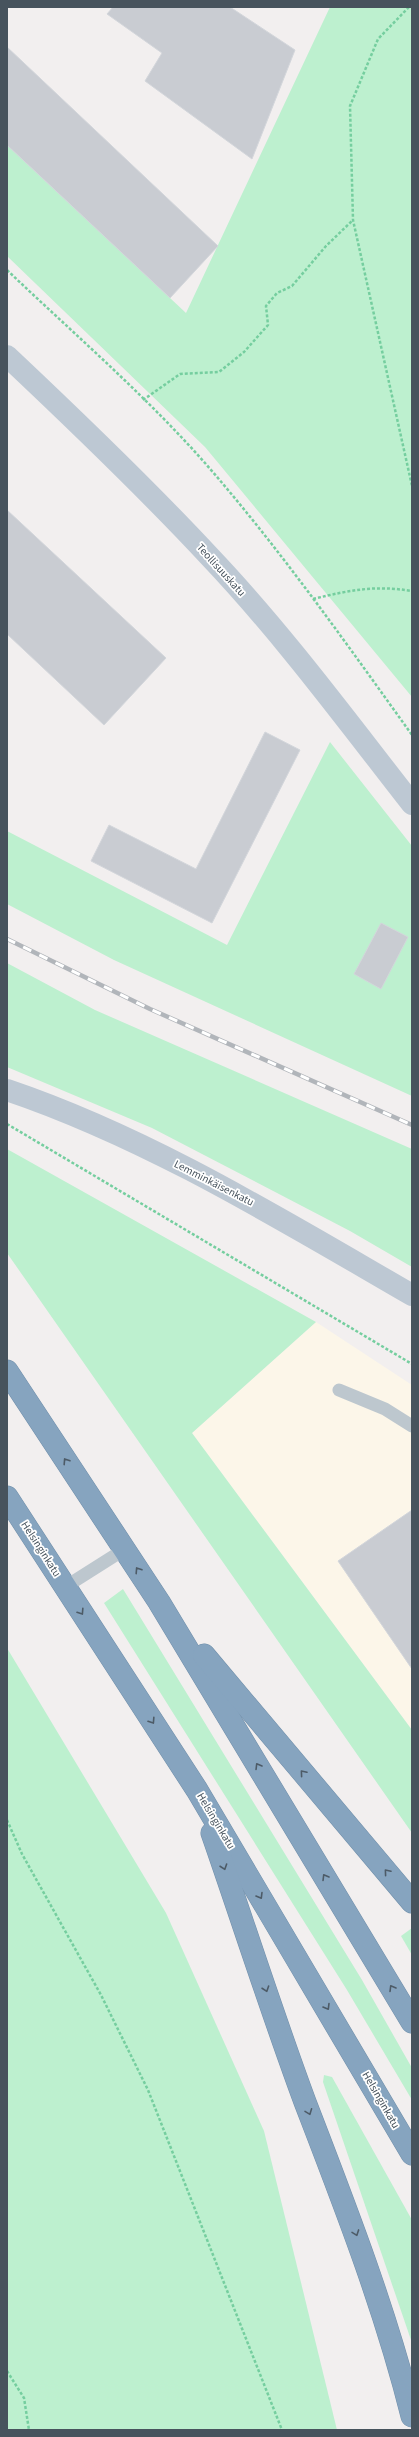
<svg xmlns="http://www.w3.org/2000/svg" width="419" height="2437" viewBox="0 0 419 2437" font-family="'Source Sans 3',sans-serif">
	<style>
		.commercial { fill: #fcf6e9 }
		.green { fill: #bdf0cf }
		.building { fill: #c9ccd2; stroke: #d3d6db }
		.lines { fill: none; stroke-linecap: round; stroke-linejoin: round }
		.highway-casing { stroke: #718faa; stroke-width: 23 }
		.path { stroke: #75ce9f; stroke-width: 2.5; stroke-dasharray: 3 2; stroke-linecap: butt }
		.lane { stroke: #bdc7ce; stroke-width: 13 }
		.secondary { stroke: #bdc8d3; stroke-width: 22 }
		.highway { stroke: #86a4bf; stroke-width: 22 }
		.rail-casing { stroke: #b1b5ba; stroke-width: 4.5 }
		.rail { stroke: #fff; stroke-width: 3; stroke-dasharray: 9; stroke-linecap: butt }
		.oneway { stroke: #4d5b67 }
		.labels { text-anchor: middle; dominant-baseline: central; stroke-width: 3.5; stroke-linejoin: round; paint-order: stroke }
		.street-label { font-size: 11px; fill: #47535d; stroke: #fff }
	</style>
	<rect width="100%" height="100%" fill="#f2efef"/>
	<!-- commercial -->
	<polygon class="commercial" points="316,1322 412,1385 412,1730 192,1433"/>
	<!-- green -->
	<g class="green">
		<polygon points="330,7 412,7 412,697 205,447 7,256 7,145 186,313"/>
		<polygon points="330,742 412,846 412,1096 114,960 7,904 7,831 227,945"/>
		<polygon points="7,963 95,1010 412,1149 412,1267 350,1231 152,1128 7,1067"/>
		<polygon points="7,1149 316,1322 192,1433 412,1730 412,1833 7,1253"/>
		<polygon points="123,1589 362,1980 412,2068 412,2100 347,1990 104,1603"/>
		<polygon points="7,1648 166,1913 264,2131 337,2430 7,2430"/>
		<polygon points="412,1928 412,1955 401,1936"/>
		<polygon points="324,2075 332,2077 412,2220 412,2343 323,2082"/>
	</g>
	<!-- building -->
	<g class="building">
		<polygon points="113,7 230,7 295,50 252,159 145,81 162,53 107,14"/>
		<polygon points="7,47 218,246 170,298 7,145"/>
		<polygon points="7,510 166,658 104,725 7,634"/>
		<polygon points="265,732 300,750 212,923 91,861 109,825 196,869"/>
		<polygon points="381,923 408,937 381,989 354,974"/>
		<polygon points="412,1510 412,1669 338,1561"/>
	</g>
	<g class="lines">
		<!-- highway casing -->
		<g class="highway-casing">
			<g id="highway">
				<polyline points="7,1371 159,1602 412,2022"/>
				<polyline points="7,1497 197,1790 412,2154"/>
				<polyline points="204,1655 412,1902"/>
				<path d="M 212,1833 C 243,1922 272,2013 305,2102 C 345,2206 385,2308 412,2416"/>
			</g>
		</g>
		<!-- path -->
		<g class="path">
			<polyline points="409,7 378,39 350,106 353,220 412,486"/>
			<path d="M 7,270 C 73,333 144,394 205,463 C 280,549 346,643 412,735"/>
			<polyline points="143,400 180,374 219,372 244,352 268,325 266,306 277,293 292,286 326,246 353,220"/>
			<path d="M 313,599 C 350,590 375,585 412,591"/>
			<polyline points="7,1124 412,1364"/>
			<polyline points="7,1820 22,1854 101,1995 148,2090 282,2430"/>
			<polyline points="7,2371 24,2398 29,2430"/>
		</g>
		<!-- lane -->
		<g class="lane">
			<polyline points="339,1390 385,1409 412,1426"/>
			<polyline points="65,1587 125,1549"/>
		</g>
		<!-- secondary -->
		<g class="secondary">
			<path d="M 7,356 C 76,421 145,487 210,557 C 283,634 347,721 412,804"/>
			<path d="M 7,1090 C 149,1138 282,1220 412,1295"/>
		</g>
		<!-- highway -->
		<use href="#highway" class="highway"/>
		<!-- rail casing -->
		<g class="rail-casing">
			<polyline id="rail" points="7,939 150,1009 412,1125"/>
		</g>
		<!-- rail -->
		<use href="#rail" class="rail"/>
	</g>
	<!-- one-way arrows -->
	<defs><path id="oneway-chevron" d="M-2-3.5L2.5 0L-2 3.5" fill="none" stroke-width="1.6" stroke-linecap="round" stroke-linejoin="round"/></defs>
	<g class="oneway">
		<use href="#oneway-chevron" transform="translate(66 1461) rotate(-123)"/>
		<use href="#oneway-chevron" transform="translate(138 1570) rotate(-123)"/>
		<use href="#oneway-chevron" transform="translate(81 1612) rotate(57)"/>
		<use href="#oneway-chevron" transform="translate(152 1721) rotate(57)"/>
		<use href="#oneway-chevron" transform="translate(258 1766) rotate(-121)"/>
		<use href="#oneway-chevron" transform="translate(303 1773) rotate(-130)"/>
		<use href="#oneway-chevron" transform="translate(224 1867) rotate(71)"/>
		<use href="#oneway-chevron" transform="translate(387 1872) rotate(-130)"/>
		<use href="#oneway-chevron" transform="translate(325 1877) rotate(-121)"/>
		<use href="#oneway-chevron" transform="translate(260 1896) rotate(59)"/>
		<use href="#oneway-chevron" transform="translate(392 1988) rotate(-121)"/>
		<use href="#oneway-chevron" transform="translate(266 1989) rotate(71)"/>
		<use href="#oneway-chevron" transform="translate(327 2007) rotate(59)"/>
		<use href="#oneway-chevron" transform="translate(309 2112) rotate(69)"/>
		<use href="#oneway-chevron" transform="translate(356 2233) rotate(70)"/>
	</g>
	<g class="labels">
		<!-- street labels -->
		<g class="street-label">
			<text transform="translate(221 570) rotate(48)">Teollisuuskatu</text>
			<text transform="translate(214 1183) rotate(27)">Lemminkäisenkatu</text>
			<text transform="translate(41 1549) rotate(57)">Helsinginkatu</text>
			<text transform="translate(216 1821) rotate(59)">Helsinginkatu</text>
			<text transform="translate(381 2100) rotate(60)">Helsinginkatu</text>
		</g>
	</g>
	<!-- border -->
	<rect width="419" height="2437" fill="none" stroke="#47535d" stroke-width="16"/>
</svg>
